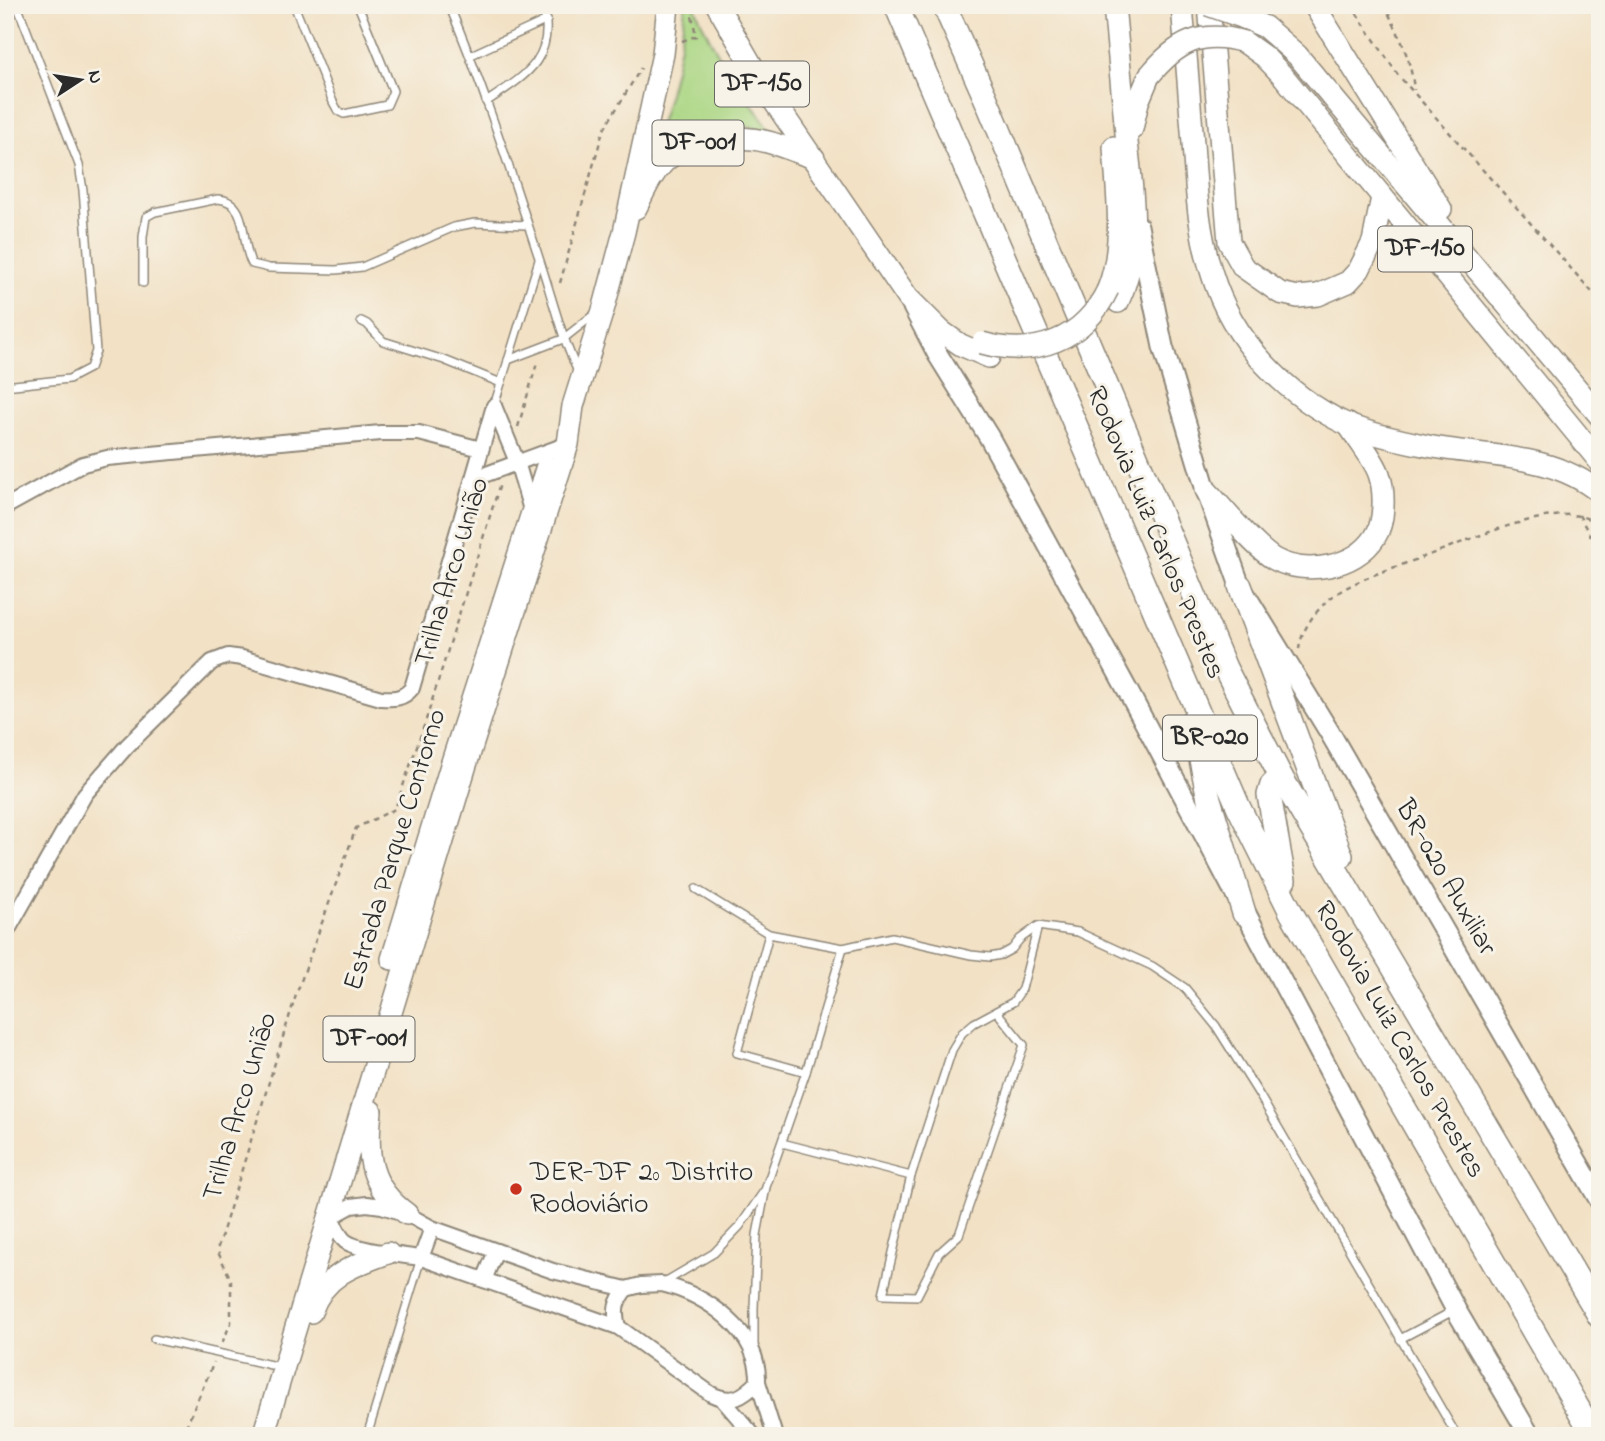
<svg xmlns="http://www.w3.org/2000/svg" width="1605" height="1441" viewBox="0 0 1605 1441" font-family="'Indie Flower',sans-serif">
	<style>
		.green { fill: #aad683; stroke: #6a8057; stroke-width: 2 }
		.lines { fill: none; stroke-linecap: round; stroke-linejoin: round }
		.service-casing { stroke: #8e8678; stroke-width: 10 }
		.minor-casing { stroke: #8e8678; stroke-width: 18 }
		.secondary-casing { stroke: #8e8678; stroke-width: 23 }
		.primary-casing { stroke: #8e8678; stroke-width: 24 }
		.trunk-casing { stroke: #8e8678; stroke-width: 26 }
		.path { stroke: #8e8678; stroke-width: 2.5; stroke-dasharray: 5 5; stroke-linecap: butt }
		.service { stroke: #fff; stroke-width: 7 }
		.minor { stroke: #fff; stroke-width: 14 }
		.secondary { stroke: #fff; stroke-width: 19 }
		.primary { stroke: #fff; stroke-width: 21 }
		.trunk { stroke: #fff; stroke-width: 23 }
		.primary-bridge-casing { stroke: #8e8678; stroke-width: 24; stroke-linecap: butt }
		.primary-bridge { stroke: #fff; stroke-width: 21 }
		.poi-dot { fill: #c8321e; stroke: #f7f3e8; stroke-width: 2.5 }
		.labels { text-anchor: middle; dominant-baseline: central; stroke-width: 6; stroke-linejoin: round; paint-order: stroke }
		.shield { fill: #f7f3e8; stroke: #686764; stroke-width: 2 }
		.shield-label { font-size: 26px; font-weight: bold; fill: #2b2b2b }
		.street-label { font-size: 28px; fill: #2b2b2b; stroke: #f7f3e8 }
		.poi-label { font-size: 28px; fill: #2b2b2b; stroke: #f7f3e8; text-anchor: start }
	</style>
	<rect width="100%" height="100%" fill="#f7f3e8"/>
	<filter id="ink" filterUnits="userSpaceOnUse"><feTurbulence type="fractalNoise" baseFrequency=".0143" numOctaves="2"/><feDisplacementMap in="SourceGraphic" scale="14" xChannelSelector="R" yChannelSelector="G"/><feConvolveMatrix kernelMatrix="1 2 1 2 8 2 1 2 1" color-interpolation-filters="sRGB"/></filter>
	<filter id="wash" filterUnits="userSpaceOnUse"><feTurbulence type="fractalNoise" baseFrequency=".00686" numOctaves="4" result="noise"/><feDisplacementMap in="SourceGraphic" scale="28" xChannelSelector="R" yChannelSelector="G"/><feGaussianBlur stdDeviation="1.57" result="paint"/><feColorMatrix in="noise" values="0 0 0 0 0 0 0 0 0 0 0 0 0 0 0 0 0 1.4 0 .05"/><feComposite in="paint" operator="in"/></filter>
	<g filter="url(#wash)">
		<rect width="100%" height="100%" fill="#f2e1c5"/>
		<!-- green -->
		<path class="green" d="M 685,5 L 694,5 C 713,52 742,92 772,132 L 743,125 L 709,128 L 659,143 L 649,157 C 666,107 681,58 685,5 Z"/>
	</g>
	<g filter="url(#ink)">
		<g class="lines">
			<!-- service casing -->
			<g class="service-casing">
				<g id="service">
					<polyline points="294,5 333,102 338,111 344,114 387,105 393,91 358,5"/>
					<path d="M 449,5 C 484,87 511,173 539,258 C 552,297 561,336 579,374"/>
					<polyline points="471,55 547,20"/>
					<path d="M 486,102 C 525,76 557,59 543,5"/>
					<path d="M 143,283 L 143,237 L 146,217 L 155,212 L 218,199 C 250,201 240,244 252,264 L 269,268 L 336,270 L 362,267 L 454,227 L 475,223 L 527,225"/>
					<polyline points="361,321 367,324 383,341 444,360 501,383"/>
					<polyline points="508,360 563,339 596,313"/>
					<polyline points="5,386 69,379 90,368 96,351 83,190 79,165 17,5"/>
					<polyline points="494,406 539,260"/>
					<polyline points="696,889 769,934 843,948 892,937 971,955 990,957 1001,955 1012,949 1020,939 1038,926 1078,932 1152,966 1185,988 1216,1026 1260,1096 1457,1436"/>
					<polyline points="769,934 737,1053 806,1072"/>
					<polyline points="782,1143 911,1176 952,1050 962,1033 974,1023 1013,1002 1022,989 1038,926"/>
					<polyline points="911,1176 883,1295 917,1296 939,1253 959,1235 1024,1045 997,1012"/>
					<polyline points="663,1283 714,1253 740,1226 764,1191"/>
					<polyline points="154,1339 271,1365"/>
					<polyline points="1400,1339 1455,1310"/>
					<polyline points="754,1348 754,1308 757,1235 766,1187 806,1072 843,948"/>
					<polyline points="367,1436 421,1258"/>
				</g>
			</g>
			<!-- minor casing -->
			<g class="minor-casing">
				<g id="minor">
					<polyline points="494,406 517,462 531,510"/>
					<polyline points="473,479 568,444"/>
					<polyline points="5,507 83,464 107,458 381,433 419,433 481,449"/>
					<path d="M 5,935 L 85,794 L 127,746 L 212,662 L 228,656 L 242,658 L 381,698 C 394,699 403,699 412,688 L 494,406"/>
					<polyline points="421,1258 432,1228"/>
					<polyline points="484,1280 496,1251"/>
					<path d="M 662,1284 C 706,1295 760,1331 758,1382 C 742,1398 732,1404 711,1394 L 618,1327 C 614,1311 615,1302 626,1289 L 641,1285 Z"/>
					<path d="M 618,1327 L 421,1258 C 405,1256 356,1250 345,1241 C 338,1235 335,1225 331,1217 L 351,1206 L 367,1204 L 382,1206 L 407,1214 L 432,1228 L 553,1271 L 626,1289"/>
					<polyline points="758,1382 775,1436"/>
					<polyline points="723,1400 754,1436"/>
				</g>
			</g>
			<!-- secondary casing -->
			<g class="secondary-casing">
				<g id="secondary">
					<polyline points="1138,226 1163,347 1206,490 1240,586 1330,733 1600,1201"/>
					<polyline points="913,307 938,355 989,437 1129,693 1456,1310 1530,1436"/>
				</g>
			</g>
			<!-- primary casing -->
			<g class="primary-casing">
				<g id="primary">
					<polyline points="717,5 765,88 908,298 941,331 961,345 989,357"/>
					<path d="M 1114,5 C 1118,48 1122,91 1126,133 C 1132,190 1143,249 1118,302"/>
					<path d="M 1182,5 C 1186,51 1189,97 1193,143 C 1196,187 1198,231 1212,274 C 1232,340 1285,395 1346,424 C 1369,434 1403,441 1428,446 C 1485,457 1553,453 1600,493"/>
					<polyline points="1209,5 1229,242 1243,267 1280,293 1298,297 1318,295 1348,282 1359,270 1373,242 1382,197"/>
					<polyline points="1314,5 1441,209"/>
					<polyline points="1242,17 1265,27 1297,55 1600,416"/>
					<polyline points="1244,42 1265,57 1284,77 1600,462"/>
					<polyline points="1132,129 1138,102 1149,76"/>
					<path d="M 636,208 C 644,192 651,175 664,162 C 689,139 736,134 768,142 C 783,146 799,153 814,158"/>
					<path d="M 1108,289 C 1125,246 1117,193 1114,147"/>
					<path d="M 1206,490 C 1223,508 1254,547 1274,559 C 1305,576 1355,568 1375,537 C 1385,522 1385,491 1379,474 C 1374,459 1357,439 1348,424"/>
					<polyline points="392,959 452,762 547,466"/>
					<path d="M 371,1111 C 366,1155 369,1187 407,1214"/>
					<path d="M 311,1312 C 324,1275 354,1265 388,1253"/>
					<polyline points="263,1436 465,768 568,444 573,406 604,307 624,232 663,54 668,5"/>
				</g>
			</g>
			<!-- trunk casing -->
			<g class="trunk-casing">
				<g id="trunk">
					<polyline points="896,5 1239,808 1292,914 1594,1436"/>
					<polyline points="944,5 986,99 1225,668 1281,777 1600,1317"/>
					<polyline points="1240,586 1341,856"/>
					<polyline points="1193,720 1209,799 1244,913"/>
					<polyline points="1281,777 1272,785 1269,795 1284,880"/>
				</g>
			</g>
			<!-- path -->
			<g class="path">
				<polyline points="1351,5 1398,75 1600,301"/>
				<path d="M 1384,5 C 1399,33 1411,59 1414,90"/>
				<polyline points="682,41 696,36 690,5"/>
				<polyline points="560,283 603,131 641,68"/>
				<polyline points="518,427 538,360"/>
				<polyline points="1579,515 1600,554"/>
				<path d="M 1299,649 C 1302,628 1316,610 1332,597 C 1357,578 1397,567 1426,556 C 1470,540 1516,518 1564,515 C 1577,514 1587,518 1600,523"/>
				<polyline points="222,1343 231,1323 231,1280 217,1250 296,995 356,828 395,809 425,723 500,484"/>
				<polyline points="182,1436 214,1362"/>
			</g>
			<!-- service -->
			<use href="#service" class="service"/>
			<!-- minor -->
			<use href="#minor" class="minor"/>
			<!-- secondary -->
			<use href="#secondary" class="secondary"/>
			<!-- primary -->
			<use href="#primary" class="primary"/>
			<!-- trunk -->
			<use href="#trunk" class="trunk"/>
			<!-- primary-bridge casing -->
			<g class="primary-bridge-casing">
				<g id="primary-bridge">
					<polyline points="1208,5 1242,17"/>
					<path d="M 1149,76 C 1176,43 1201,29 1244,42"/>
					<path d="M 982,343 C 1035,358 1084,340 1108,289"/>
				</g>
			</g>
			<!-- primary-bridge -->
			<use href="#primary-bridge" class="primary-bridge"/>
		</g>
	</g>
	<!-- markers -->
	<circle class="poi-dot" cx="516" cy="1189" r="7"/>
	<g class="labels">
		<!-- shield labels -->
		<g class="shield">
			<rect x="715" y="61.5" width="94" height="45" rx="5"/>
			<rect x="652.5" y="120.5" width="91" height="45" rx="5"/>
			<rect x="1378" y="226.5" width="94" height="45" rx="5"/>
			<rect x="1163" y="715.5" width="94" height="45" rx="5"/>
			<rect x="323.5" y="1016.5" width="91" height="45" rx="5"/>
		</g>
		<g class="shield-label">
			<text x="762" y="84">DF-150</text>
			<text x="698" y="143">DF-001</text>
			<text x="1425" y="249">DF-150</text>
			<text x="1210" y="738">BR-020</text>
			<text x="369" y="1039">DF-001</text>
		</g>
		<!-- street labels -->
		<g class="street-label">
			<text transform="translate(1155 533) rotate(67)">Rodovia Luiz Carlos Prestes</text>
			<text transform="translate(453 572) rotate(-73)">Trilha Arco União</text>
			<text transform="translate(396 850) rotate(-73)">Estrada Parque Contorno</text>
			<text transform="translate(1445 878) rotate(60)">BR-020 Auxiliar</text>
			<text transform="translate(1399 1040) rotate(60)">Rodovia Luiz Carlos Prestes</text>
			<text transform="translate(241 1107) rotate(-73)">Trilha Arco União</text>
		</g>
		<!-- poi labels -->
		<g class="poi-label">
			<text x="530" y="1173">DER-DF 2º Distrito<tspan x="530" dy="32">Rodoviário</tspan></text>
		</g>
	</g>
	<!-- margin -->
	<rect width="1605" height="1441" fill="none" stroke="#f7f3e8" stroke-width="28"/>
	<!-- north arrow -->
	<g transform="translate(80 80) rotate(78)" stroke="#f7f3e8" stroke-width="5" paint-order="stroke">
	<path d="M0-5L12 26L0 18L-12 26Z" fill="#2b2b2b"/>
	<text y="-10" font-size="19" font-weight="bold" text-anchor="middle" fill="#2b2b2b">N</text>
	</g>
</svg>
